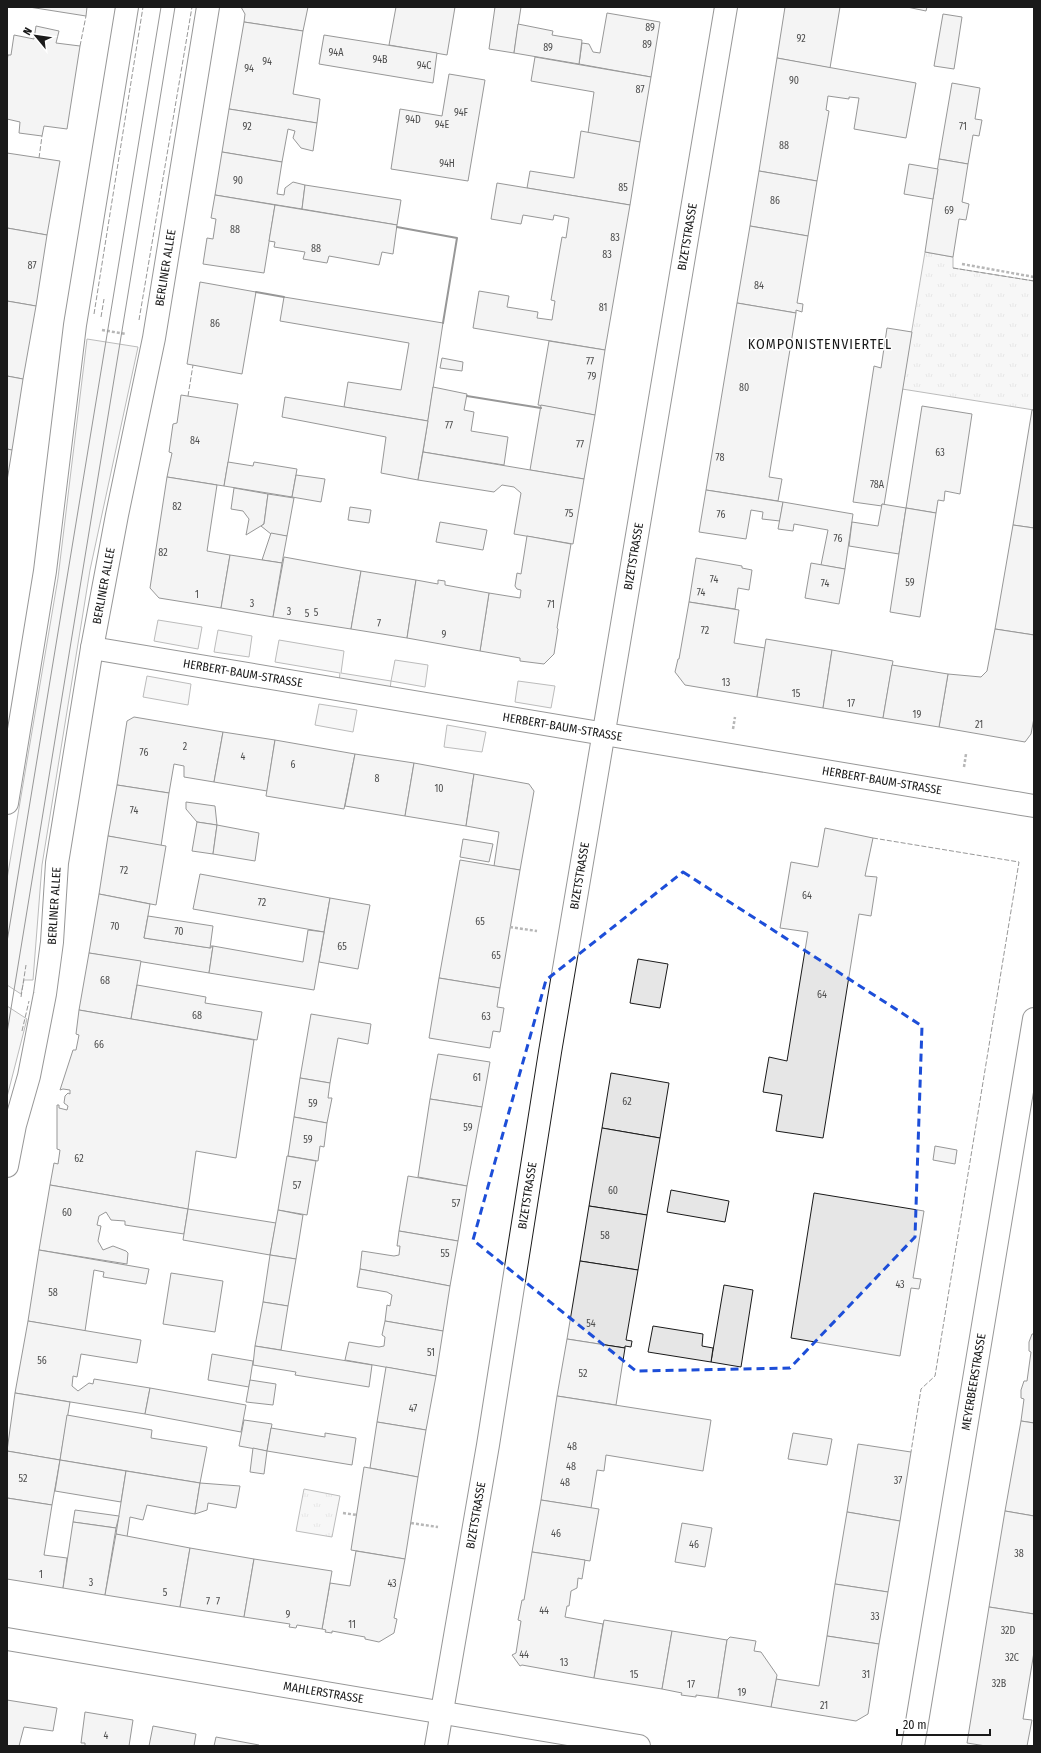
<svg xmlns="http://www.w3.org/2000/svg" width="1041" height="1753" viewBox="0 0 1041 1753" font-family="'Fira Sans Condensed',sans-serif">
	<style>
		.built { fill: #ededed; stroke: #6a6a6a }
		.park { fill: url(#park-tufts); stroke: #6a6a6a }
		.building { fill: #e6e6e6; stroke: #1a1a1a }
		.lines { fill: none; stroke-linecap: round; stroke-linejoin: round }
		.minor-casing { stroke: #1a1a1a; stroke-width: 24 }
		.primary-casing { stroke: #1a1a1a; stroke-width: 24 }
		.path { stroke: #5f5f5f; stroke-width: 2.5; stroke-dasharray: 3 2; stroke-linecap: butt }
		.minor { stroke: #fff; stroke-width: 22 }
		.primary { stroke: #fff; stroke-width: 22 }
		.tram { stroke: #1a1a1a; stroke-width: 1 }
		.fence { stroke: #1a1a1a; stroke-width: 1; stroke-dasharray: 5 2; stroke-linecap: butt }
		.wall { stroke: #1a1a1a; stroke-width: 2 }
		.marked { fill: none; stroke: #1d4ed8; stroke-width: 3; stroke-dasharray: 8 5; stroke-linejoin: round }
		.labels { text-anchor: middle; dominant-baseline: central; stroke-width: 3; stroke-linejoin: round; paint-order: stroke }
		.number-label { font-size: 10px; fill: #4d4d4d }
		.street-label { font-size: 12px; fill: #1a1a1a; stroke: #fff }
		.quarter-label { font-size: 14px; letter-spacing: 1px; fill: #1a1a1a; stroke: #fff }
	</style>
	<defs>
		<pattern id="park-tufts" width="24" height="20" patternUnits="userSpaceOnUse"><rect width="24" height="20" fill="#ededed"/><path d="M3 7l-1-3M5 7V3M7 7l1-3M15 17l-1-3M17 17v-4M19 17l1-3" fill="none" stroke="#cbcbcb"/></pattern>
	</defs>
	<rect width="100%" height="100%" fill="#fff"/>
	<!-- built -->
	<g class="built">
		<polygon points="87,339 138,347 90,570 42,865 33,980 24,980 21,994 7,985 7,879 58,578"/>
		<polygon points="158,620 202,627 198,649 154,641"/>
		<polygon points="218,630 252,636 249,657 214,652"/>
		<polygon points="279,640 344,651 341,673 391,681 395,660 428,665 425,687 391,681 390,690 339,682 340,673 275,662"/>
		<polygon points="147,676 191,684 188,705 143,697"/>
		<polygon points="518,681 555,686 551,708 515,702"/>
		<polygon points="319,704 357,710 353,732 315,725"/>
		<polygon points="447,725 486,732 482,752 444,747"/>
		<polygon points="7,1006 27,1019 7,1097"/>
	</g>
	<!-- park -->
	<g class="park">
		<polygon points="925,252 953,257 953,268 1034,281 1034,410 902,389"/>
		<polygon points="304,1489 340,1496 332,1537 296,1531"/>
	</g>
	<!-- building -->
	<g class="building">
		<polygon points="29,7 87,7 86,16"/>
		<polygon points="241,7 308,7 303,31 244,22 245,14"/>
		<polygon points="396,7 455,7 447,55 389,45"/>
		<polygon points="495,7 521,7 514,53 489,49"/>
		<polygon points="785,7 840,7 830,68 777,58"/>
		<polygon points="907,7 927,7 926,11"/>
		<polygon points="607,13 660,22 651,77 579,64 582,43 589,44 593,52 600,53"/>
		<polygon points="943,14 962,17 954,69 934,66"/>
		<polygon points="244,22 303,31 293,94 320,99 317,123 229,109"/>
		<polygon points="518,24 553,31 552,35 582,40 579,64 514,53"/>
		<polygon points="36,26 59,31 56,43 80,46 67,129 44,126 42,136 19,133 20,122 7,119 7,61 8,55 11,55 14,35 34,39"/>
		<polygon points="324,35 437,53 433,83 319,64"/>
		<polygon points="535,57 651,77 640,142 588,133 594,92 531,81"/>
		<polygon points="777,58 916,83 906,138 854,129 859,98 849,97 849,99 828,96 826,110 829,111 817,181 759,171"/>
		<polygon points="449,74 485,80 468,181 391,169 400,109 442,116"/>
		<polygon points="952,83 980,88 975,119 982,120 979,136 973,135 968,164 939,159"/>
		<polygon points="229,109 317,123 313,151 301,148 293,138 295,131 288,129 282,162 222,152"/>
		<polygon points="581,131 640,142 630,205 527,188 530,171 574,178"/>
		<polygon points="222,152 282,162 277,194 284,195 285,188 293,182 305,185 302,209 215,195"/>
		<polygon points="7,153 60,161 47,235 7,228"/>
		<polygon points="939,159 968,164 962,202 969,204 966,220 959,219 953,257 925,252"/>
		<polygon points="909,164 938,169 933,199 904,194"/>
		<polygon points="759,171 817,181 808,236 750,226"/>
		<polygon points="497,183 630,205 605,350 473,328 479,291 509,296 507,307 538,312 537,318 552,320 555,301 551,300 562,237 566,238 569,218 554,215 553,220 523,215 521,224 491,219"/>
		<polygon points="305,185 401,200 397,225 302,209"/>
		<polygon points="215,195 275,205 264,273 203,264 207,238 213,239 216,219 211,218"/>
		<polygon points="275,205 397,225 393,254 382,252 379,265 329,256 327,263 303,259 305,252 274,247 275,242 269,241"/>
		<polygon points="750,226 808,236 797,303 803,304 802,312 796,310 796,313 737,303"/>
		<polygon points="7,228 47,235 36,306 7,301"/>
		<polygon points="200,282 256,292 242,374 187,364"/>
		<polygon points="284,297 443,323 428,421 344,407 348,382 401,390 409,343 280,321"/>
		<polygon points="7,301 36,306 23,379 7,376"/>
		<polygon points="737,303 796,313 769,477 782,479 778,501 706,490"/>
		<polygon points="887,328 912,332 884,505 882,504 882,506 853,502 874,366 881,368"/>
		<polygon points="549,341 605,350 595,415 538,405"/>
		<polygon points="442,358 463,362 462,371 440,368"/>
		<polygon points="7,376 23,379 12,450 7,449"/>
		<polygon points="433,387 467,394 464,410 474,412 471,431 508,437 504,465 423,452"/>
		<polygon points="181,395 238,404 224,486 167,477 172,453 169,452 173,424 177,423"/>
		<polygon points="285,397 428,421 418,480 381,473 386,437 282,417"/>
		<polygon points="541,405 595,415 584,479 530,470"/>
		<polygon points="922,406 972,414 960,494 945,491 944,501 938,500 936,513 906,508"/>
		<polygon points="1032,410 1034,410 1034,528 1013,525"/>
		<polygon points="7,449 12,450 7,481"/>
		<polygon points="423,452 584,479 573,544 514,534 521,493 514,487 502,485 494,492 418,480"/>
		<polygon points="228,462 253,466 254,462 297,469 292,497 224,486"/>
		<polygon points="296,475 325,479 321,502 292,497"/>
		<polygon points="167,477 217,485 207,551 230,555 221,608 159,598 150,588"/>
		<polygon points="234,488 268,494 264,524 246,535 249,519 243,511 231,509"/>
		<polygon points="706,490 783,502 780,521 762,519 763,512 751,510 746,539 699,532"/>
		<polygon points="268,494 294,498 287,536 271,534 261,526 264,524"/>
		<polygon points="783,502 853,514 845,569 821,565 828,530 794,524 793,531 778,529"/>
		<polygon points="882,504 906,508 899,554 849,546 852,522 878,526"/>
		<polygon points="350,507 371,510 369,523 348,520"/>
		<polygon points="906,508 936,513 920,617 890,612"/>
		<polygon points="440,522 487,530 483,550 436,542"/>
		<polygon points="1013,525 1034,528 1034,635 995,629"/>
		<polygon points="271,533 287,536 282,563 262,560"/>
		<polygon points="527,536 571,544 557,628 558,629 554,654 544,664 520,661 520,658 480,651 489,593 520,598 521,590 517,589 515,586 517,573 521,574"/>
		<polygon points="230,555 282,563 273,617 221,608"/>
		<polygon points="284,557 361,571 351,629 273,617"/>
		<polygon points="696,558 742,566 742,568 752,570 749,590 738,588 735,609 689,602"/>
		<polygon points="811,563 845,569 839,604 805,598"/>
		<polygon points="361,571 416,580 407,638 351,629"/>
		<polygon points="416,580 438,584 438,580 445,581 445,585 489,593 480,651 407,638"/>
		<polygon points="689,602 739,610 734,643 765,648 757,697 685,685 675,672 678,659 679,659"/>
		<polygon points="995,629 1034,635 1034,718 1031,734 1025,742 939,727 948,674 981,677 987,671"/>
		<polygon points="766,639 832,650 823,708 757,697"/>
		<polygon points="832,650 893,661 883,718 823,708"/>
		<polygon points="892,665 948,674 939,727 883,718"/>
		<polygon points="134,717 223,732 214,782 184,777 184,766 174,764 169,793 117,785 127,721"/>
		<polygon points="223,732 275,740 267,791 214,782"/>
		<polygon points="275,740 355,754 344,809 266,796"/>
		<polygon points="355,754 414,763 405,816 345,806"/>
		<polygon points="414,763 474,774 466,826 405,816"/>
		<polygon points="474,774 529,784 534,791 520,870 494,866 499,832 466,826"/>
		<polygon points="117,785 169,793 161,846 108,836"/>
		<polygon points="186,802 215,806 217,825 197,822 186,809"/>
		<polygon points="197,822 217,825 213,854 192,851"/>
		<polygon points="217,825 259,833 255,861 213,854"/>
		<polygon points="825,828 873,838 865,876 877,877 871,916 859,914 823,1138 776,1131 782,1095 763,1092 769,1057 787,1061 808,932 780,928 791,862 818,867"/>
		<polygon points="108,836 166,846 156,905 99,894"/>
		<polygon points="463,839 493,844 489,862 460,857"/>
		<polygon points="460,860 520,870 500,988 439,978"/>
		<polygon points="200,874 330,898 324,932 193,909"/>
		<polygon points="99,894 150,904 144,938 211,948 211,946 213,946 209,973 89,953"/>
		<polygon points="330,898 370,905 358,969 319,962"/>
		<polygon points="148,916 213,926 210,948 144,938"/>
		<polygon points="308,930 324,932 314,990 209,973 213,946 303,962"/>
		<polygon points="89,953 141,961 131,1019 79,1010"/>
		<polygon points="638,959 668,964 660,1008 630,1003"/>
		<polygon points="439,978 500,988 497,1007 504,1008 500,1032 493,1031 490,1048 429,1038"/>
		<polygon points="137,985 206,997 205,1003 262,1012 257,1040 131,1019"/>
		<polygon points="79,1010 254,1040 236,1158 196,1151 188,1209 50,1185 54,1163 58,1164 60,1150 57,1149 57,1105 59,1105 59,1108 67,1110 68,1106 64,1103 65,1096 68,1093 70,1094 70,1090 63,1089 60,1090 73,1050 76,1050 79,1035 76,1034"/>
		<polygon points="311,1014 371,1024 368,1044 338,1038 330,1083 300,1078"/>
		<polygon points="438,1054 490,1062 482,1107 430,1099"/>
		<polygon points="611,1073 669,1083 660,1138 602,1128"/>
		<polygon points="300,1078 330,1083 328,1098 332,1098 327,1123 294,1117"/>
		<polygon points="430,1099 482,1107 467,1186 418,1177"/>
		<polygon points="294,1117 327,1123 324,1147 320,1146 318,1161 288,1156"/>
		<polygon points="602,1128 660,1138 647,1215 589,1206"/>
		<polygon points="935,1146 957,1150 955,1164 933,1160"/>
		<polygon points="287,1156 316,1161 307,1215 278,1210"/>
		<polygon points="408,1176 467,1186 458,1241 399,1231"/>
		<polygon points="50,1185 188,1209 184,1234 125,1225 125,1221 111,1220 106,1212 99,1216 97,1225 101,1226 98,1241 103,1250 113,1246 126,1251 128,1253 127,1264 39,1250"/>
		<polygon points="671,1190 729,1201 725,1222 667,1212"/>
		<polygon points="814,1193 924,1211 913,1278 921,1279 919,1289 911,1288 900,1356 791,1338"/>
		<polygon points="589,1206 647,1215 638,1270 580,1261"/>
		<polygon points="188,1209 276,1223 270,1255 183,1240"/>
		<polygon points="278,1210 303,1215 296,1259 270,1255"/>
		<polygon points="399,1231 458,1241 450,1286 360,1269 362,1251 394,1256 399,1255 400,1246 397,1246"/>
		<polygon points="39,1250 149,1269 146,1284 103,1277 104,1272 94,1270 85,1331 28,1321"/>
		<polygon points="270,1255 296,1259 288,1306 263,1302"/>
		<polygon points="580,1261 638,1270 626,1340 632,1341 631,1347 625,1346 625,1348 567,1339"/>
		<polygon points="360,1269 450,1286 443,1331 385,1321 387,1305 390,1306 392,1295 387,1292 357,1287"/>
		<polygon points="171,1273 223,1281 215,1332 163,1324"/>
		<polygon points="724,1285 753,1290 741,1367 711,1362"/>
		<polygon points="263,1302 288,1306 281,1350 255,1346"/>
		<polygon points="28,1321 141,1340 137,1363 81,1354 77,1377 73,1376 72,1386 78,1391 89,1383 93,1384 94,1379 150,1388 145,1414 15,1393"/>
		<polygon points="385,1321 443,1331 436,1376 345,1360 349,1342 379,1347 384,1346 385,1337 382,1335"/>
		<polygon points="653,1326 703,1334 702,1346 713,1348 711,1362 648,1352"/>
		<polygon points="1032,1334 1034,1334 1034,1423 1021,1421 1024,1399 1021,1398 1021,1390 1024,1381 1027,1381 1031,1352 1029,1351 1029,1342"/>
		<polygon points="567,1339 625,1348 616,1405 557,1396"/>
		<polygon points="255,1346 372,1365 369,1387 295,1375 296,1372 253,1365"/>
		<polygon points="212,1354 253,1361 249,1387 208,1380"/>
		<polygon points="386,1367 436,1376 426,1430 377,1422"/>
		<polygon points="250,1380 276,1384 273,1405 246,1402"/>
		<polygon points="150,1388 246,1405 241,1432 145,1414"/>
		<polygon points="15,1393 70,1402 60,1460 7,1451"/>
		<polygon points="557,1396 711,1420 703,1471 606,1455 604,1471 597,1470 591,1508 541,1500"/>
		<polygon points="67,1415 152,1430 151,1438 207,1447 200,1483 60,1460"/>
		<polygon points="244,1420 272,1424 267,1451 239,1446"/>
		<polygon points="1021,1421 1034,1423 1034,1516 1005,1511"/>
		<polygon points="377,1422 426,1430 418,1477 370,1468"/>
		<polygon points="271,1428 325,1437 325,1433 356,1438 352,1465 267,1451"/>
		<polygon points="793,1433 832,1439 827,1465 788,1459"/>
		<polygon points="858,1444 911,1452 900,1521 847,1512"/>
		<polygon points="253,1448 267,1451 264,1474 250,1472"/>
		<polygon points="7,1451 60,1460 52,1505 7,1498"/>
		<polygon points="60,1460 126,1471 121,1502 55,1491"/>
		<polygon points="364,1467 418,1477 405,1559 351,1550"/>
		<polygon points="126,1471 200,1483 195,1514 147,1505 143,1520 130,1517 127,1537 116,1534"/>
		<polygon points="200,1483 240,1486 236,1508 208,1503 207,1510 195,1514"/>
		<polygon points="7,1498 52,1505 44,1555 67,1558 63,1588 7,1579"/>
		<polygon points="541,1500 599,1509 590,1561 532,1552"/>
		<polygon points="75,1510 119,1516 116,1528 73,1522"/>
		<polygon points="1005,1511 1034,1516 1034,1614 989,1607"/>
		<polygon points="847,1512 900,1521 888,1592 835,1584"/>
		<polygon points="73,1522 116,1528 105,1595 63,1588"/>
		<polygon points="682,1523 712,1528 705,1567 675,1562"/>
		<polygon points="116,1534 190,1548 180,1607 105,1595"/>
		<polygon points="190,1548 254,1559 244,1617 180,1607"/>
		<polygon points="356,1551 405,1559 394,1618 397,1619 394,1633 379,1642 365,1639 365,1637 332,1631 332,1633 325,1632 326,1630 322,1629 330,1583 350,1586"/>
		<polygon points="532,1552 585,1560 582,1579 578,1578 577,1588 571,1591 569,1606 567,1606 565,1617 603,1624 594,1678 522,1665 520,1666 512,1655 516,1653 521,1621 518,1620 522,1600 524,1600"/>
		<polygon points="254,1559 332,1571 322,1629 297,1625 296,1628 289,1627 290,1624 244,1617"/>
		<polygon points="835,1584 888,1592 879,1644 827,1636"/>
		<polygon points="989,1607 1034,1614 1034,1652 1023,1719 1032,1720 1027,1746 986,1746 967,1743"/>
		<polygon points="604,1620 672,1631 662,1689 594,1678"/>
		<polygon points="672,1631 727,1640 718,1698 696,1695 696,1697 681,1695 682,1693 662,1689"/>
		<polygon points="827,1636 879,1644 868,1714 856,1721 771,1707 776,1679 819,1686"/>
		<polygon points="730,1637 756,1641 754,1651 761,1652 777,1675 771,1707 718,1698 727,1640"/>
		<polygon points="7,1700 57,1708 53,1731 24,1727 19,1746 7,1746"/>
		<polygon points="85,1712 133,1720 129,1746 85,1746 85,1743 81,1743"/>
		<polygon points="153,1726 196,1734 194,1746 149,1746"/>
		<polygon points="216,1737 259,1745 259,1746 214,1746"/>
	</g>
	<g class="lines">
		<!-- minor casing -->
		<g class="minor-casing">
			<g id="minor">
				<path id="s1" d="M 92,648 L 1034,806"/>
				<path id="s2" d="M 7,1639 L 639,1746"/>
				<path id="s3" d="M 436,1746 L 488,1445 L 550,1052 L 726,7"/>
				<path id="s4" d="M 913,1746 L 1034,1019"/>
			</g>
		</g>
		<!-- primary casing -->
		<g class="primary-casing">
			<g id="primary">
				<polyline points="7,803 45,571 75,325 127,7"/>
				<path id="s5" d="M 7,1166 L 15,1125 L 29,1076 L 45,994 L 52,942 L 57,863 L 92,648 L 117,515 L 154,338 L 208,7"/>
			</g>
		</g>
		<!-- path -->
		<g class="path">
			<polyline points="962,264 1034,277"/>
			<polyline points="102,330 126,334"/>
			<polyline points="733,729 735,717"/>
			<polyline points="964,767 966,754"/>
			<polyline points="510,927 537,931"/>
			<polyline points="343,1513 357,1515"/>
			<polyline points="411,1523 438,1527"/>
		</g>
		<!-- minor -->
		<use href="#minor" class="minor"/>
		<!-- primary -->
		<use href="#primary" class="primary"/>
		<!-- tram -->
		<g class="tram">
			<polyline points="7,942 161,7"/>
			<polyline points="7,1033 175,7"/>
		</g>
		<!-- fence -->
		<g class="fence">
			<polyline points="80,46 86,16"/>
			<polyline points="39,158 42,136"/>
			<polyline points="953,268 1034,281"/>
			<polyline points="94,314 143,7"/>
			<polyline points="101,317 104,299"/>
			<polyline points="139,320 192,7"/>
			<polyline points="188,396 193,365"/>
			<polyline points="873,838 1019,862 935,1376 921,1389 911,1452"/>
			<polyline points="21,997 26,965"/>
			<polyline points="22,1031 29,1001"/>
		</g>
		<!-- wall -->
		<g class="wall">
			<polyline points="397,227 457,238 443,323"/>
			<polyline points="256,292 284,297"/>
			<polyline points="467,396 541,408"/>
		</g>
	</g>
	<!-- marked area -->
	<path d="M0 0H1041V1753H0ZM 683,872 L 922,1026 L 915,1237 L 790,1368 L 636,1371 L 473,1240 L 546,980 Z" fill="#fff" fill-opacity=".55" fill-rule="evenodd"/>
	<path class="marked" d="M 683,872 L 922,1026 L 915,1237 L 790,1368 L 636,1371 L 473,1240 L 546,980 Z"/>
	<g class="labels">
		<!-- number labels -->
		<g class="number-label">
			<text x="650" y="28">89</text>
			<text x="801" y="39">92</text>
			<text x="647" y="45">89</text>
			<text x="548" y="48">89</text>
			<text x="336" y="53">94A</text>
			<text x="380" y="60">94B</text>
			<text x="267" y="62">94</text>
			<text x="424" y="66">94C</text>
			<text x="249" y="69">94</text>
			<text x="794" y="81">90</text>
			<text x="640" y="90">87</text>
			<text x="461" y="113">94F</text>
			<text x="413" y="120">94D</text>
			<text x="442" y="125">94E</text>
			<text x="247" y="127">92</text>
			<text x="963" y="127">71</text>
			<text x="784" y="146">88</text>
			<text x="447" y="164">94H</text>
			<text x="238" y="181">90</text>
			<text x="623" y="188">85</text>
			<text x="775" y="201">86</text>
			<text x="949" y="211">69</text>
			<text x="235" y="230">88</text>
			<text x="615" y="238">83</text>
			<text x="316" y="249">88</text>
			<text x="607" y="255">83</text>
			<text x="32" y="266">87</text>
			<text x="759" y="286">84</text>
			<text x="603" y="308">81</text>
			<text x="215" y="324">86</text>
			<text x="590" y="362">77</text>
			<text x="592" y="377">79</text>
			<text x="744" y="388">80</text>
			<text x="449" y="426">77</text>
			<text x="195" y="441">84</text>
			<text x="580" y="445">77</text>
			<text x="940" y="453">63</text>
			<text x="720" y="458">78</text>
			<text x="877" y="485">78A</text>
			<text x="177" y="507">82</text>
			<text x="569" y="514">75</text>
			<text x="721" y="515">76</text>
			<text x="838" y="539">76</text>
			<text x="163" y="553">82</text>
			<text x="714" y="580">74</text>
			<text x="910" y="583">59</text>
			<text x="825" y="584">74</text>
			<text x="701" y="593">74</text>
			<text x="197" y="595">1</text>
			<text x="252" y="604">3</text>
			<text x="551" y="605">71</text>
			<text x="289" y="612">3</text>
			<text x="316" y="613">5</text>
			<text x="307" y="614">5</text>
			<text x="379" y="624">7</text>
			<text x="705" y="631">72</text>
			<text x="444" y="635">9</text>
			<text x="726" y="683">13</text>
			<text x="796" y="694">15</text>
			<text x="851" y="704">17</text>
			<text x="917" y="715">19</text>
			<text x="979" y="725">21</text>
			<text x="185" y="747">2</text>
			<text x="144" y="753">76</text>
			<text x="243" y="757">4</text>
			<text x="293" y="765">6</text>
			<text x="377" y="779">8</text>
			<text x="439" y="789">10</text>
			<text x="134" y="811">74</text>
			<text x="124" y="871">72</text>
			<text x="807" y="896">64</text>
			<text x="262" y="903">72</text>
			<text x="480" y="922">65</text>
			<text x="115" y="927">70</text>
			<text x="179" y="932">70</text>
			<text x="342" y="947">65</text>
			<text x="496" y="956">65</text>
			<text x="105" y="981">68</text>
			<text x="822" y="995">64</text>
			<text x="197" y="1016">68</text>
			<text x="486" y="1017">63</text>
			<text x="99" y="1045">66</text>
			<text x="477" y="1078">61</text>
			<text x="627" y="1102">62</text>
			<text x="313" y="1104">59</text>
			<text x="468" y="1128">59</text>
			<text x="308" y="1140">59</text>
			<text x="79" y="1159">62</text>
			<text x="297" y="1186">57</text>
			<text x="613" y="1191">60</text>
			<text x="456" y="1204">57</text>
			<text x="67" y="1213">60</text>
			<text x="605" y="1236">58</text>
			<text x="445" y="1254">55</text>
			<text x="900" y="1285">43</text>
			<text x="53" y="1293">58</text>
			<text x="591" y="1324">54</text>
			<text x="431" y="1353">51</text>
			<text x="42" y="1361">56</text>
			<text x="583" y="1374">52</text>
			<text x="413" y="1409">47</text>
			<text x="572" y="1447">48</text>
			<text x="571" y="1467">48</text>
			<text x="23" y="1479">52</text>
			<text x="898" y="1481">37</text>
			<text x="565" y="1483">48</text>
			<text x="556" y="1534">46</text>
			<text x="694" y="1545">46</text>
			<text x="1019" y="1554">38</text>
			<text x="41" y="1575">1</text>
			<text x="91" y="1583">3</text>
			<text x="392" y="1584">43</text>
			<text x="165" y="1593">5</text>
			<text x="208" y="1602">7</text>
			<text x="218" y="1602">7</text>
			<text x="544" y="1611">44</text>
			<text x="288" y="1615">9</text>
			<text x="875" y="1617">33</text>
			<text x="352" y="1625">11</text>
			<text x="1008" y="1631">32D</text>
			<text x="524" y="1655">44</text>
			<text x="1012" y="1658">32C</text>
			<text x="564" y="1663">13</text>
			<text x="634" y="1675">15</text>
			<text x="866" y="1675">31</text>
			<text x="999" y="1684">32B</text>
			<text x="691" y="1685">17</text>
			<text x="742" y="1693">19</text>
			<text x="824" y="1706">21</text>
			<text x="106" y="1736">4</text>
		</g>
		<!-- street labels -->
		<g class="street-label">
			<text stroke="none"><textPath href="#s3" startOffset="1530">BIZETSTRASSE</textPath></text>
			<text stroke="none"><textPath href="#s5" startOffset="913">BERLINER ALLEE</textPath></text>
			<text stroke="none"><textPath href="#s3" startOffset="1206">BIZETSTRASSE</textPath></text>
			<text stroke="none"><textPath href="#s5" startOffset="589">BERLINER ALLEE</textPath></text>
			<text stroke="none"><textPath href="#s1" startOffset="153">HERBERT-BAUM-STRASSE</textPath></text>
			<text stroke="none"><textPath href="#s1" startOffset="477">HERBERT-BAUM-STRASSE</textPath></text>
			<text stroke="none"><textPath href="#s1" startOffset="801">HERBERT-BAUM-STRASSE</textPath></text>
			<text stroke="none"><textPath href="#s3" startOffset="882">BIZETSTRASSE</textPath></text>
			<text stroke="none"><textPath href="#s5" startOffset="265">BERLINER ALLEE</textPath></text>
			<text stroke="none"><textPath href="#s3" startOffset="558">BIZETSTRASSE</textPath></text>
			<text stroke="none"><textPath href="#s4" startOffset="369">MEYERBEERSTRASSE</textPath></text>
			<text stroke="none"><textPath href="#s3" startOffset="234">BIZETSTRASSE</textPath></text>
			<text stroke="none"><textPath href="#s2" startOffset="321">MAHLERSTRASSE</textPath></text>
		</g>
		<!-- quarter labels -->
		<g class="quarter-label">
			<text x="820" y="344">KOMPONISTENVIERTEL</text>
		</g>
	</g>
	<!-- border -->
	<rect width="1041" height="1753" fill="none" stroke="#1a1a1a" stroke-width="16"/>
	<!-- north arrow -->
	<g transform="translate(36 36) rotate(299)" stroke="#ffffff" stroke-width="3" paint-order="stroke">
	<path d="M0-3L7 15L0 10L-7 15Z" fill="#1a1a1a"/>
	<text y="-6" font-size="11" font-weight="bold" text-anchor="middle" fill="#1a1a1a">N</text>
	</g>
	<!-- scale -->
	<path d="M897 1729v6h93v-6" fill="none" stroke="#1a1a1a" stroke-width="2"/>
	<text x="903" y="1729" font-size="12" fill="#1a1a1a" stroke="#ffffff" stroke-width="3" paint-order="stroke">20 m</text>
</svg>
